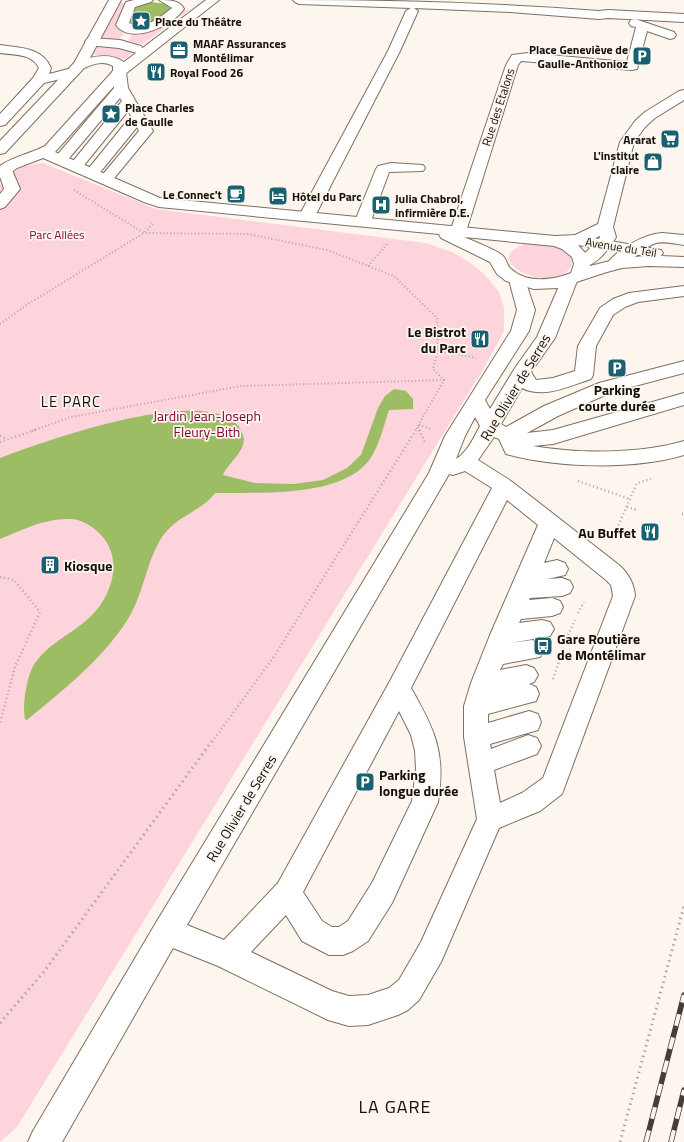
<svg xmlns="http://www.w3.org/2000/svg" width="684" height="1142" viewBox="0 0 684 1142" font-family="'Titillium Web',sans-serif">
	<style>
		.green { fill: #fed4dc }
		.water { fill: #9cbd64 }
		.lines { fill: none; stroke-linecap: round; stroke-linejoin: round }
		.minor-casing { stroke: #806f5f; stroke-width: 2 }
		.major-casing { stroke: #806f5f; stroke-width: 2 }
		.path-far2 { stroke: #aea7a0; stroke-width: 2; stroke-dasharray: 1 2.5; stroke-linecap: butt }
		.path-far1 { stroke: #aea7a0; stroke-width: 2.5; stroke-dasharray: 1 3; stroke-linecap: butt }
		.path { stroke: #aea7a0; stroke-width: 3; stroke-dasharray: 1.5 4; stroke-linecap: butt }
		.minor { fill: #fff; fill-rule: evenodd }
		.major { fill: #fff; fill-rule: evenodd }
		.rail-casing { stroke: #453e38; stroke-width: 5.5 }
		.rail { stroke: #fdf6ee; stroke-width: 4; stroke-dasharray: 12; stroke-linecap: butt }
		.labels { text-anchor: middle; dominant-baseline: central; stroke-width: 3.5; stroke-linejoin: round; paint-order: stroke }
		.far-poi-label { font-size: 12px; font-weight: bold; fill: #150f09; stroke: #fdf6ee; text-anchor: start }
		.far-street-label { font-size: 12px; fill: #150f09; stroke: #fdf6ee }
		.far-park-label { font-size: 12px; fill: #81083a; stroke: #fdf6ee }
		.poi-label { font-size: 14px; font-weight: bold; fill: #150f09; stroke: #fdf6ee; text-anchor: start }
		.street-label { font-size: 14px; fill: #150f09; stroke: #fdf6ee }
		.park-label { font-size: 14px; fill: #81083a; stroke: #fdf6ee }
		.neighbourhood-label { font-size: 15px; letter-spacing: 1px; fill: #150f09; stroke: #fdf6ee }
		.near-neighbourhood-label { font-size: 18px; letter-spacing: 1px; fill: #150f09; stroke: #fdf6ee }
	</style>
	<rect width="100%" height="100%" fill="#fdf6ee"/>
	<!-- green -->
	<g class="green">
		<polygon points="118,3 128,3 118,26 124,35 117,40 98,39"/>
		<polygon points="181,9 189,10 143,44 131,42 128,40 132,36 142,32 151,32"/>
		<polygon points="94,47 118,48 134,51 125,59 91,54"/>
		<path d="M 43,163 L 156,209 L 426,243 L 452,252 L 472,264 L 484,274 L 499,292 L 504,307 L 504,331 L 485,366 L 17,1127 L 0,1142 L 0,185 C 15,168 21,166 43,163 Z"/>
		<path d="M 528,243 C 537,244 547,244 556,246 C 580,253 575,275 552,278 C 525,281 485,256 528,243 Z"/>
	</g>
	<!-- water -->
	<g class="water">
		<polygon points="150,2 169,4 168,7 173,8 172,11 148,25 131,26 131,23 128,21 134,7"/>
		<path d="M 394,389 L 406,391 L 413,399 L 413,409 L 389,410 C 384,425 380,442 372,456 C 346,499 259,492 215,493 C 201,512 177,515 162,537 C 146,562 144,593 128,619 C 103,659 63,690 27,720 L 25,719 C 22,706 27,674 35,663 C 52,639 81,631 99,607 C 116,583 121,552 97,531 C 89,524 80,519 70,519 C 45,518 22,530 0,539 L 0,458 C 39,443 225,375 243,435 C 248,450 228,463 223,475 L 255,483 L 294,484 L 323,480 L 347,468 L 361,455 L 378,408 L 385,396 Z"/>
	</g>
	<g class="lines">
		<!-- minor casing -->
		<g class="minor-casing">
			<g id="minor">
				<path d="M 134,0 L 153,0 L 151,2 L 135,7 L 129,23 C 146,30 159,18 172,8 L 159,0 C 169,0 180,0 184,9 C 173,25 131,46 116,25 L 126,2 Z"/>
				<path d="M 293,0 C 395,0 497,3 599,11 L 608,10 L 684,14 L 684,22 L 608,18 L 599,19 L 510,12 L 414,8 L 418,11 L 400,51 L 315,216 L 313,219 L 307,221 L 301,219 L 299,216 L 388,51 L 406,11 L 411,8 L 299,4 L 295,2 Z"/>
				<polygon points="635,19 674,32 676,35 674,38 670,39 647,31 637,69 632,70 521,61 518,65 464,238 462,241 456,243 450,241 448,238 506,65 512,55 528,53 627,62 636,27 631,26 629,23 631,20"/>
				<polygon points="91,38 120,40 141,46 143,49 141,52 137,53 119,48 87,45 85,42 87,39"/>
				<path d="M 0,45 C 20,48 42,47 51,68 L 49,74 L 72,68 L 77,69 L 79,72 L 77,75 L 44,83 L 5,125 L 0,126 L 0,114 L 33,78 L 39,68 C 32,53 13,55 0,53 Z"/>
				<polygon points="119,68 124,69 126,72 128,88 153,131 111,182 106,183 101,182 99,179 139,131 137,127 97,176 92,177 87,176 85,173 131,116 128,111 81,169 76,170 71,169 69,166 122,101 120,98 65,163 60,164 55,163 53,160 114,88 112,72 114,69"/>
				<path d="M 684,90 L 684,100 L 655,118 L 645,127 L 634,142 L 613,227 L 616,237 C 609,250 592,271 576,267 L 574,264 L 576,261 L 598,241 L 600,237 L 600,236 L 583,243 L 577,245 L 571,243 L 569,240 L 571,237 L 598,224 L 620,142 L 635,121 L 645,112 L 679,91 Z"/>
				<polygon points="391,163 423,165 425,168 423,171 389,172 371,221 369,224 363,226 357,224 355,221 376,169 378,166"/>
				<polygon points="0,168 12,170 20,189 5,207 0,209 0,194 4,189 0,176"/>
				<path d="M 662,233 L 684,235 L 684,245 C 675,244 664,241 656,243 C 639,248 625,273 608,269 L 606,265 C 616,250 644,234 662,233 Z"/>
				<path d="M 517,275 L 523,276 L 525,280 L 535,310 L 529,331 L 485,400 L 490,409 L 515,368 L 537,337 L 563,277 L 569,276 L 575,277 L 577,281 L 555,338 L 531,372 L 536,380 L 553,378 L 575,371 L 578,346 L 600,308 L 613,299 L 629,293 L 684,286 L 684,296 L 638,302 L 625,307 L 613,315 L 596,346 L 593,375 L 591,379 C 569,386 544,399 522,388 L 501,424 L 506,427 L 544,406 L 599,383 L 684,361 L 684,373 L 612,392 L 558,416 L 527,433 L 553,430 L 684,393 L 684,405 L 553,444 L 533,446 C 578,454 640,454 684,441 L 684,455 C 635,470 555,468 506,454 L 499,439 L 494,437 L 478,460 L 511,481 L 619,565 C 628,573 634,583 635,596 L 562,794 L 540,811 L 499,828 L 441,962 L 419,1000 L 408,1010 L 398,1015 L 368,1025 L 349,1026 L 328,1020 L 218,966 L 173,948 L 62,1142 L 28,1142 L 33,1131 L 157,921 L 429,473 L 445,436 L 511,331 L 517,310 L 509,280 L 511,276 ZM 475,417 L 480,426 C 474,437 467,453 456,459 L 465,436 ZM 465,471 L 492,488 L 390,681 L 278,883 L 224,940 L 187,925 L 449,474 L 453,475 ZM 507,500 L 538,525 L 490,635 L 471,683 L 464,706 L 464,737 L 477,819 L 421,942 L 399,980 L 389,988 L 368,995 L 349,996 L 332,991 L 251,952 L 286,915 L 302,941 L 329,955 L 343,955 L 353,951 L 368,941 L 392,903 L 438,802 C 446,753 435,730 411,688 ZM 554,538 L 606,580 L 611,585 L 613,596 L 543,778 L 522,793 L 500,803 L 494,770 L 537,754 L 541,746 L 537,738 L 528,735 L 491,749 L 490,744 L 538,730 L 541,722 L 538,714 L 529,711 L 488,723 L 488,714 L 536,701 L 539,694 L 536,687 L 529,684 L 534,682 L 538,675 L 534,668 L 526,665 L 500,670 L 503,664 L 540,657 L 544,650 L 540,643 L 532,640 L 511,643 L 550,636 L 554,629 L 550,622 L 542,620 L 519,623 L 521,619 L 552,616 L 560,613 L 563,607 L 560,601 L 552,598 L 529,600 L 530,598 L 562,596 L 570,593 L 573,587 L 570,581 L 562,578 L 547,579 L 565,575 L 568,569 L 565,563 L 557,560 L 544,563 ZM 399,711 L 411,735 L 415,751 L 416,768 L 413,794 L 412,801 L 372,883 L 348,921 L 339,927 L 332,927 L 322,921 L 303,892 Z"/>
			</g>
		</g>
		<!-- major casing -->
		<g class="major-casing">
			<path id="major" d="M 109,0 L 121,0 L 90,58 C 102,55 113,55 124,62 L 206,0 L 219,0 L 124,75 L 55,152 L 160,198 L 555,236 L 577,235 L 661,250 L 663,253 L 661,256 L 684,257 L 684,267 L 649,266 L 622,268 L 607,272 L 558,288 L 534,289 L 506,281 L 497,274 L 490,262 L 441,238 L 439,234 L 159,207 L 144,202 L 43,158 L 17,168 L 5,177 L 0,178 L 0,166 C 14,156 30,154 45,146 L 113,71 L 113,66 C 104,60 93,64 84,68 L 5,153 L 0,154 L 0,141 L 74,63 ZM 464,237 L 554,246 L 562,249 L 572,257 L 574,264 L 571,273 C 553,280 527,284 511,269 C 507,266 507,260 503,256 C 497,250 473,241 464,237 ZM 578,245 L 646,256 L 622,258 L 590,266 L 588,256 Z"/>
		</g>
		<!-- path-far2 -->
		<g class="path-far2">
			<polyline points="74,190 144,233 248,234 327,250 394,276 437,318 438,350 433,369 444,380"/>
			<polyline points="368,266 387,244"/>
			<polyline points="0,324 28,304 144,233 154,222"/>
			<polyline points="438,350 476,358"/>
			<polyline points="419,425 432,429"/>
			<polyline points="418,427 420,431"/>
			<polyline points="32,431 71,417 241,386 444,380 415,431"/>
		</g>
		<!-- path-far1 -->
		<g class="path-far1">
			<polyline points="419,430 425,442"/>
			<polyline points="0,436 7,439"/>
			<polyline points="0,442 35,430"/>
			<polyline points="578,481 630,499"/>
			<polyline points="627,507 637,510"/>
			<polyline points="682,514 684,514"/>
			<polyline points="612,540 637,483 651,479"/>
			<polyline points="0,577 14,580 40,612 15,667 0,723"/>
			<polyline points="578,613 584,602"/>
			<polyline points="568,635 575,620"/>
			<polyline points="553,679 565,644"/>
			<polyline points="212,742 273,658 416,430"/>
		</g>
		<!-- path -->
		<g class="path">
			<polyline points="0,1023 43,973 212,741"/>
			<polyline points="620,1142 684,906"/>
		</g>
		<!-- minor -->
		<use href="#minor" class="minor"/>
		<!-- major -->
		<use href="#major" class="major"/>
		<!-- rail casing -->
		<g class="rail-casing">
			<g id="rail">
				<polyline points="646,1142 684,995"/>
				<polyline points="671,1142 684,1090"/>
			</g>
		</g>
		<!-- rail -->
		<use href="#rail" class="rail"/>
	</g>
	<!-- icons -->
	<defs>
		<g id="sight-square" transform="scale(1)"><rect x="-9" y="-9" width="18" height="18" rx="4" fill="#196170" stroke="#fdf6ee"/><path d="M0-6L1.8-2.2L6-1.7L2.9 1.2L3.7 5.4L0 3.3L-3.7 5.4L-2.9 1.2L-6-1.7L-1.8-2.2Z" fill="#fff"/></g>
		<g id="office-square" transform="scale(1)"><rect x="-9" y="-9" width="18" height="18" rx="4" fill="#196170" stroke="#fdf6ee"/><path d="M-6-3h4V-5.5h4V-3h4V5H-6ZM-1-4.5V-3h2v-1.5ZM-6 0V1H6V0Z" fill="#fff"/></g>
		<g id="parking-square" transform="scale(1)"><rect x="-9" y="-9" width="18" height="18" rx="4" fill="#196170" stroke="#fdf6ee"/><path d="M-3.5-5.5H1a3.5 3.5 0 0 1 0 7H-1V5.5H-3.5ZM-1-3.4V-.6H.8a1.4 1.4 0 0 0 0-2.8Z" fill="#fff"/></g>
		<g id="restaurant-square" transform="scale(1)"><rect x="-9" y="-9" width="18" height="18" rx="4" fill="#196170" stroke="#fdf6ee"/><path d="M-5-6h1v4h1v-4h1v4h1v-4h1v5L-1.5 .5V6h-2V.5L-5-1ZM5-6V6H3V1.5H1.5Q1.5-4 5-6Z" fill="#fff"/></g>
		<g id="supermarket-square" transform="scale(1)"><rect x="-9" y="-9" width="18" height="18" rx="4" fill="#196170" stroke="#fdf6ee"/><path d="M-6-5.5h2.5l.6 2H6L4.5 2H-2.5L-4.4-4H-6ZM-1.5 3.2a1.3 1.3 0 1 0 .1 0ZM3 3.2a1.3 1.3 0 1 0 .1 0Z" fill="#fff"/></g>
		<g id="shop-square" transform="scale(1)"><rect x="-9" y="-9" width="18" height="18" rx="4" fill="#196170" stroke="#fdf6ee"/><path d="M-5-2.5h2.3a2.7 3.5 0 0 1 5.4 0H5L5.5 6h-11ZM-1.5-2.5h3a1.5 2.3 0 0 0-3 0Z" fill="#fff"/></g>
		<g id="cafe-square" transform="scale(1)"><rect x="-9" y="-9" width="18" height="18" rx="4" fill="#196170" stroke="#fdf6ee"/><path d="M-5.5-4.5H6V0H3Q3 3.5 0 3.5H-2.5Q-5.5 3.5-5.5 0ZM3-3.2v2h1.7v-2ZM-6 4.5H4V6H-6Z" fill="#fff"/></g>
		<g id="hotel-square" transform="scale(1)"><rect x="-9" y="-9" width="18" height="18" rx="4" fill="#196170" stroke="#fdf6ee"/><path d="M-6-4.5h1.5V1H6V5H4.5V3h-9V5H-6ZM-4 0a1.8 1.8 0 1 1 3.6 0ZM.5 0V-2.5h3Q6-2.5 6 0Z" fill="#fff"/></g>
		<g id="hospital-square" transform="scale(1)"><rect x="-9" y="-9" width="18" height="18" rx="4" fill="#196170" stroke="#fdf6ee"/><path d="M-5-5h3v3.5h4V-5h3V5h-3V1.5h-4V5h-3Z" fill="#fff"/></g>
		<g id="building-square" transform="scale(1)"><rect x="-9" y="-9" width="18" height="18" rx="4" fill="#196170" stroke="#fdf6ee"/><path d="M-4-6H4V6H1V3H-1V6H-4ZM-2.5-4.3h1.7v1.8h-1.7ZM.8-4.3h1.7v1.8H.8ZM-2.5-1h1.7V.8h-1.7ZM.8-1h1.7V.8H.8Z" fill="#fff"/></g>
		<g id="bus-square" transform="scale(1)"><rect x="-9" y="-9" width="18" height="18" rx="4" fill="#196170" stroke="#fdf6ee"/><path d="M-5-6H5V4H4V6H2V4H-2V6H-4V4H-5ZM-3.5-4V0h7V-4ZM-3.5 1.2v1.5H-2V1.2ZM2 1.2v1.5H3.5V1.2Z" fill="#fff"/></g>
	</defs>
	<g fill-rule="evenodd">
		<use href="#sight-square" x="141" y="21"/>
		<use href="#office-square" x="179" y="50"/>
		<use href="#parking-square" x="642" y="56"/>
		<use href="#restaurant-square" x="156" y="72"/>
		<use href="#sight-square" x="111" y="114"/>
		<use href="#supermarket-square" x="670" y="139"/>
		<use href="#shop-square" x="653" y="162"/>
		<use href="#cafe-square" x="236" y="194"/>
		<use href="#hotel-square" x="278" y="196"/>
		<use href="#hospital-square" x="381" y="205"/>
		<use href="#restaurant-square" x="480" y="339"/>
		<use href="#parking-square" x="617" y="368"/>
		<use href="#restaurant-square" x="650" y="532"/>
		<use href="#building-square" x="50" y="565"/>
		<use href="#bus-square" x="543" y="646"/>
		<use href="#parking-square" x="365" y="782"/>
	</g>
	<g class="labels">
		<!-- far-poi labels -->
		<g class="far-poi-label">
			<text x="155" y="21">Place du Théâtre</text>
			<text x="193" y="43">MAAF Assurances<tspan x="193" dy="14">Montélimar</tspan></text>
			<text x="628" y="49" text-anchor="end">Place Geneviève de<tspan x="628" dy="14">Gaulle-Anthonioz</tspan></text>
			<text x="170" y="72">Royal Food 26</text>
			<text x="125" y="107">Place Charles<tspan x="125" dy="14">de Gaulle</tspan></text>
			<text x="656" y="139" text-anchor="end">Ararat</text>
			<text x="639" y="155" text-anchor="end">L'institut<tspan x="639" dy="14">claire</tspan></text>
			<text x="222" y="194" text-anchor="end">Le Connec't</text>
			<text x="292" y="196">Hôtel du Parc</text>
			<text x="395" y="198">Julia Chabrol,<tspan x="395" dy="14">infirmière D.E.</tspan></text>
		</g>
		<!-- far-street labels -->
		<g class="far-street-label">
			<text transform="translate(498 107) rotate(-72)">Rue des Etalons</text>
			<text transform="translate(621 247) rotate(9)">Avenue du Teil</text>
		</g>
		<!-- far-park labels -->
		<g class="far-park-label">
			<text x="57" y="234">Parc Allées</text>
		</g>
		<!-- poi labels -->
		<g class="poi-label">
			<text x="466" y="331" text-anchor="end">Le Bistrot<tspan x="466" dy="16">du Parc</tspan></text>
			<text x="617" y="389" text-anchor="middle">Parking<tspan x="617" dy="16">courte durée</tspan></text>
			<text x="636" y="532" text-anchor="end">Au Buffet</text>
			<text x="64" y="565">Kiosque</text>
			<text x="557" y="638">Gare Routière<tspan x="557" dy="16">de Montélimar</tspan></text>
			<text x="379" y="774">Parking<tspan x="379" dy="16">longue durée</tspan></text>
		</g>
		<!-- street labels -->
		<g class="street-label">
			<text transform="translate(515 387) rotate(-59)">Rue Olivier de Serres</text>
			<text transform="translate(241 808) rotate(-59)">Rue Olivier de Serres</text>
		</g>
		<!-- park labels -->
		<g class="park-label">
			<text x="207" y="415">Jardin Jean-Joseph<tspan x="207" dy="16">Fleury-Bith</tspan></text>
		</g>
		<!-- neighbourhood labels -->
		<g class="neighbourhood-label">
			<text x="71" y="401">LE PARC</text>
		</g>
		<!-- near-neighbourhood labels -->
		<g class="near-neighbourhood-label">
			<text x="395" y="1106">LA GARE</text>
		</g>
	</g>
</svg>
